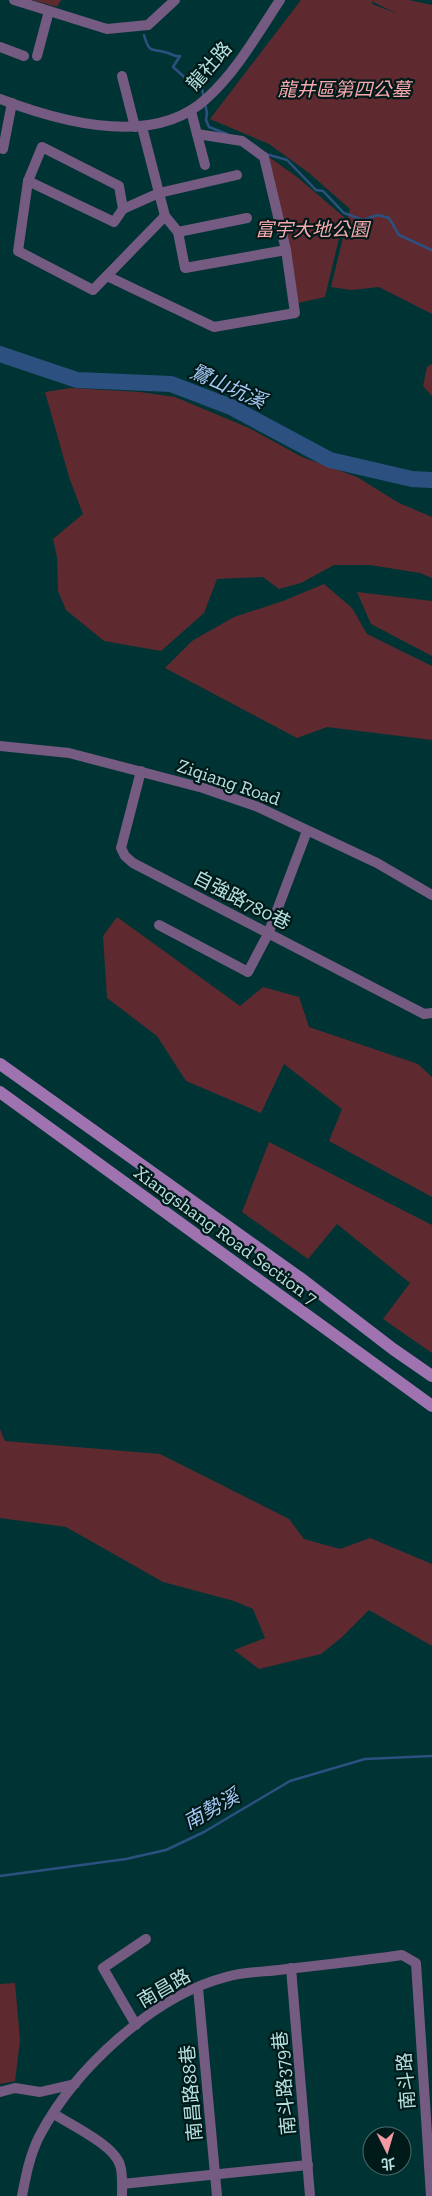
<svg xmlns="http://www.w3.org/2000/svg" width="432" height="2196" viewBox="0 0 432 2196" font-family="'Zilla Slab','Noto Sans TC',serif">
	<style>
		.green { fill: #5e2a30 }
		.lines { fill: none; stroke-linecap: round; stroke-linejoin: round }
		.stream { stroke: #2c5180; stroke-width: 2.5 }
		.river { stroke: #2c5180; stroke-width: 16 }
		.minor { stroke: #755a81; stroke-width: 10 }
		.secondary { stroke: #9e73b0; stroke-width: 12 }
		.labels { text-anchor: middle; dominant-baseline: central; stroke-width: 4.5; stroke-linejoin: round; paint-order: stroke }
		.street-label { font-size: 19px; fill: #b6e0df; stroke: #001919 }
		.park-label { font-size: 19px; font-style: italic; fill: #f8a8ad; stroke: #001919 }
		.water-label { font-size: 20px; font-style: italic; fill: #a8c9f5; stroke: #001919 }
	</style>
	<rect width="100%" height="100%" fill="#003434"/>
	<!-- green -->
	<g class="green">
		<polygon points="32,0 61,0 57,7"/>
		<polygon points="301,0 373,0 372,4 398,14 373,2 374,0 409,0 432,5 432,314 379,287 351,290 331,287 350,209 309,173 269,144 210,119"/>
		<polygon points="269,157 297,177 344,217 325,297 298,303"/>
		<polygon points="432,364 432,396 423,386 427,367"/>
		<polygon points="71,388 140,392 175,397 249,428 302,457 357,477 399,503 432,517 432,578 420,573 370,565 334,565 301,583 279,589 263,577 217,579 204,613 161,651 104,641 66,610 58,591 57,557 53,539 83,514 69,477 45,392"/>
		<polygon points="324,584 352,608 367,634 432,666 432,740 327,727 297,738 165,668 192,641 234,617 283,601"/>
		<polygon points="357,592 432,601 432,656 371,624"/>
		<polygon points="117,917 240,1006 263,987 299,997 309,1027 418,1064 432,1077 432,1197 329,1141 342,1109 284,1064 261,1113 186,1081 157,1036 107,998 103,936"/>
		<polygon points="269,1142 432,1225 432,1353 383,1319 410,1283 337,1224 308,1259 242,1212"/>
		<polygon points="0,1429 5,1441 160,1454 289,1519 304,1539 340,1549 370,1538 432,1564 432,1646 369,1610 341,1638 321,1654 259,1669 234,1650 265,1638 253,1609 234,1601 163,1582 66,1527 0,1518"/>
		<polygon points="15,1983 20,2040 15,2081 0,2084 0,1984"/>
	</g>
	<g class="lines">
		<!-- stream -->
		<g class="stream">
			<path d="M 144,35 C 150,56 152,47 168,53 C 174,55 174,57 180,56 L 173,67 L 190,82 L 202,89 L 204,98"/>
			<polyline points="205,103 207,113 206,120 209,127 227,134"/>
			<polyline points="266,154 287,160 316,190 323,191 344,213 363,220 378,215 389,218 399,235 432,250"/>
			<polyline points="0,1876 126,1859 166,1850 204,1832 290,1781 365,1759 432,1756"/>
		</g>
		<!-- river -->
		<polyline class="river" points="0,354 77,380 171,384 231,407 330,460 412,479 432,480"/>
		<!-- minor -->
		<g class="minor">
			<polyline points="14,0 107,29 148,25 175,0"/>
			<polyline points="0,47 24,56"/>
			<polyline points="37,56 49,11"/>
			<polyline points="122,76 135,127"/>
			<path d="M 0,99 C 60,122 154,148 207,98 C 237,71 258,33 280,0"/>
			<polyline points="191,111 205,165"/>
			<polyline points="142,127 165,216 178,232 185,268 286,250"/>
			<polyline points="3,149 12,103"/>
			<polyline points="28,181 114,222 123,209"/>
			<polyline points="123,209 119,186 42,147 28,181 18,251 93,290 165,216"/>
			<polyline points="123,209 159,193 237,175"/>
			<polyline points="178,232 247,218"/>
			<polyline points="107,276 214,327 295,313 286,250 264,157 242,141 197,134"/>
			<polyline points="0,746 69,753 203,788 258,807 377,863 432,895"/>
			<polyline points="141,771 121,848 125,856 133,863 424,1014 432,1013"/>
			<polyline points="159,925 248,972 268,934 307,831"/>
			<polyline points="291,1968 310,2196"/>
			<polyline points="198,1988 217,2196"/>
			<polyline points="136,2025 103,1968 146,1939"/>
			<polyline points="0,2092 15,2088 40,2092 75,2084"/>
			<path d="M 54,2114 C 71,2125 114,2145 120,2165 C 123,2174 122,2186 122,2196"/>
			<polyline points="122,2184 308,2165"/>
			<path d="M 22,2196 C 26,2175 30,2154 40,2135 C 75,2069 153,1996 226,1977 C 243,1972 261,1972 279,1970 C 320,1965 361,1961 402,1955 L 416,1963 L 431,2196"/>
		</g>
		<!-- secondary -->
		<g class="secondary">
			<polyline points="0,1064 303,1280 393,1349 432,1376"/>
			<polyline points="0,1092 432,1406"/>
		</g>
	</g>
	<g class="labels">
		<!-- street labels -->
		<g class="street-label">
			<text transform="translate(209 66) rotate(-49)">龍社路</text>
			<text transform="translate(229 782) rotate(19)">Ziqiang Road</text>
			<text transform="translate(242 900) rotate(27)">自強路780巷</text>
			<text transform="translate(226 1235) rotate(36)">Xiangshang Road Section 7</text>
			<text transform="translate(164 1988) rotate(-30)">南昌路</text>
			<text transform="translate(406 2081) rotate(-94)">南斗路</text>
			<text transform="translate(284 2083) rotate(-95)">南斗路379巷</text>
			<text transform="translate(191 2093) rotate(-95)">南昌路88巷</text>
		</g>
		<!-- park labels -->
		<g class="park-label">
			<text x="344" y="89">龍井區第四公墓</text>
			<text x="312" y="229">富宇大地公園</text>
		</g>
		<!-- water labels -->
		<g class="water-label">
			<text transform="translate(228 386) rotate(24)">鷺山坑溪</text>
			<text transform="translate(211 1809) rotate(-29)">南勢溪</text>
		</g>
	</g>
	<!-- north arrow -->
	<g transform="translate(387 2151) rotate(175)"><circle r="24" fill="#001919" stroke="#496968"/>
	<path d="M0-4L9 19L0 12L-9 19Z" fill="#f49aa1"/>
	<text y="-8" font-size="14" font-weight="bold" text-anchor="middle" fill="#b6e0df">北</text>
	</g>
</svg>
